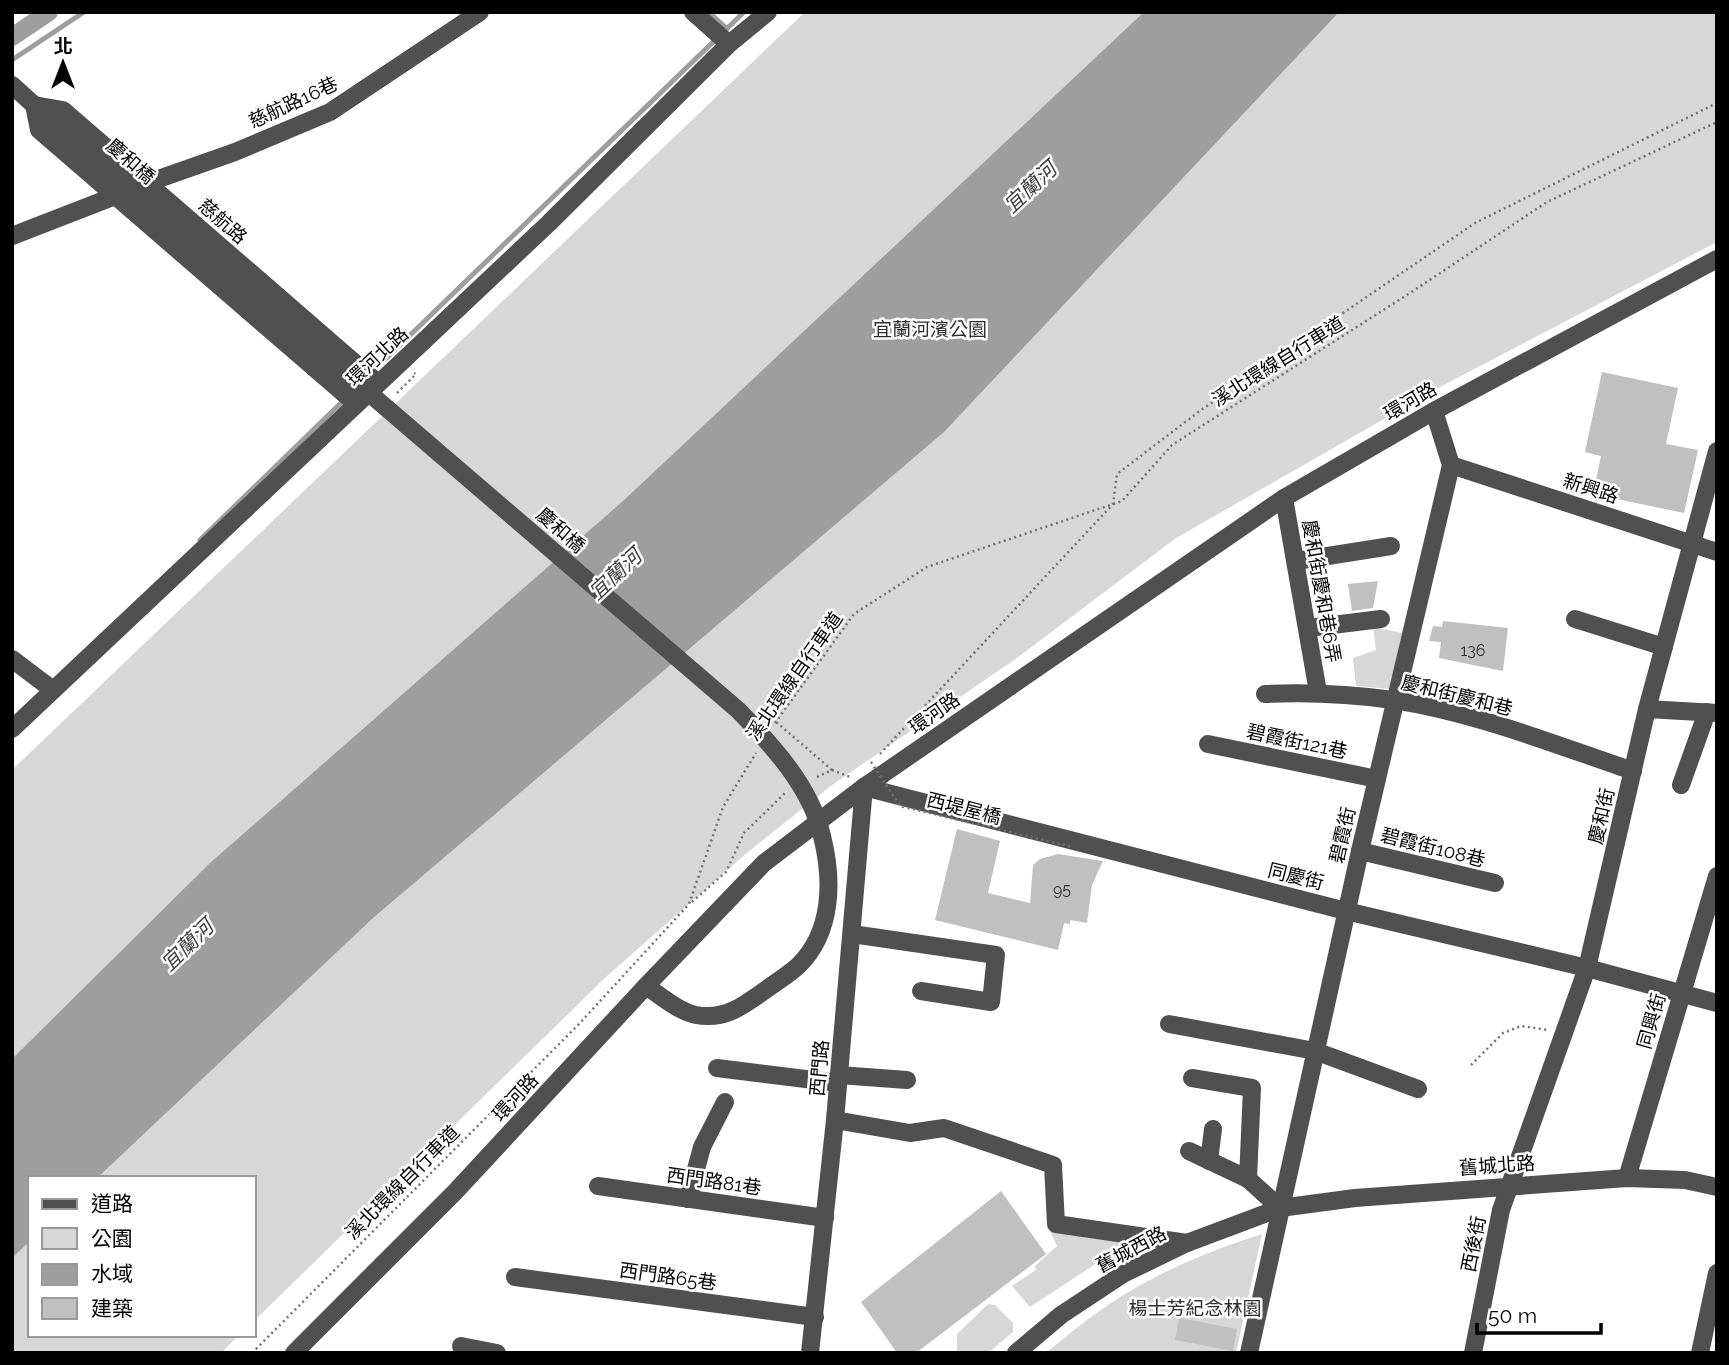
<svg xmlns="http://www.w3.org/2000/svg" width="1729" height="1365" viewBox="0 0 1729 1365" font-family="Raleway,'Noto Sans TC',sans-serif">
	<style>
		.green { fill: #d7d7d7 }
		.water { fill: #9e9e9e }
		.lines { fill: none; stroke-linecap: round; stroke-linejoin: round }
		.stream { stroke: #9e9e9e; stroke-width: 5 }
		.canal { stroke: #9e9e9e; stroke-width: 18 }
		.building { fill: #c0c0c0 }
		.path { stroke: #727272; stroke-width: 2.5; stroke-dasharray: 2 3.5; stroke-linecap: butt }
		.minor { stroke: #505050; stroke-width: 18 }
		.path-bridge { stroke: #727272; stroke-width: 2.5; stroke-dasharray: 2 3.5; stroke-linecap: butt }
		.minor-bridge { stroke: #505050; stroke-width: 18 }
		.labels { text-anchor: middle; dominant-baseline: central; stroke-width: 5; stroke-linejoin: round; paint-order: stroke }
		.number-label { font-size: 16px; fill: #303030 }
		.street-label { font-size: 19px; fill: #000; stroke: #fff }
		.park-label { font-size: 19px; fill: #2e2e2e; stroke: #fff }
		.water-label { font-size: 21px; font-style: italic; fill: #3f3f3f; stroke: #fff }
	</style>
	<rect width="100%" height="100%" fill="#fff"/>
	<!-- green -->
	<g class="green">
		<polygon points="805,12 1717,12 1717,242 1440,387 1176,538 1017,658 832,785 748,852 607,976 254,1321 254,1178 30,1178 30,1335 239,1335 221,1353 12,1353 12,770"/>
		<polygon points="1373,627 1402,633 1391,689 1356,686 1353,658 1376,650"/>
		<polygon points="1048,1227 1132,1240 1030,1307 1012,1286 1036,1270 1035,1266 1057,1246"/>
		<path d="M 1262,1234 L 1236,1353 L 1046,1353 C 1064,1338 1082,1323 1101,1310 C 1150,1275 1206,1252 1262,1234 Z"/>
		<polygon points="988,1304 995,1305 1013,1323 1013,1332 988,1353 957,1353 957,1334"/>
	</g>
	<!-- water -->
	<polygon class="water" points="1144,12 1339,12 944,432 373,918 97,1178 30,1178 30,1241 12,1258 12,1059 210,863 623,501"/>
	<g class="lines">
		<!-- stream -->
		<g class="stream">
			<polyline points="709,12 727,29"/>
			<polyline points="12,60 84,12"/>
			<polyline points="370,374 744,12"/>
			<polyline points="200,540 346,398"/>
		</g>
		<!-- canal -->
		<polyline class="canal" points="12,37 49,12"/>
	</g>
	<!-- building -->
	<g class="building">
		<polygon points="1602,372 1678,388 1666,444 1698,450 1684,513 1593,494 1601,456 1585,452"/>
		<polygon points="1378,581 1373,608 1352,611 1348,584"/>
		<polygon points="1443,621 1508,628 1503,671 1439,658 1441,642 1429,641 1433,626 1442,627"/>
		<polygon points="957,829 1000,841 988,893 1030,903 1033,865 1040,859 1058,854 1103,861 1092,885 1087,923 1070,920 1070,924 1064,923 1058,950 935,920"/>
		<polygon points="1001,1191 1046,1254 916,1353 897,1353 861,1302"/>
		<polygon points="1179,1318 1237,1329 1233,1351 1175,1340"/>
	</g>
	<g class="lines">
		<!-- path -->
		<g class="path">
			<polyline points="397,393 416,374 414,373"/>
			<polyline points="775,723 854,614 927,567 1122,501 1172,445 1410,293 1547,202 1717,122"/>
			<polyline points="880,754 1113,504 1117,474 1201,410 1475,223 1717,103"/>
			<polyline points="817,777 832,770 850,777"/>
			<polyline points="692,902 726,872 744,833 786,792"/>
			<polyline points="1471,1065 1503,1033 1521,1026 1548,1030"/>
			<polyline points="252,1353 580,1023 689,904 723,807 756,753"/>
		</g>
		<!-- minor -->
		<g class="minor">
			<polyline points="693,12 729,44"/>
			<polyline points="12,85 34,105 63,110 378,383"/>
			<polyline points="34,105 39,130 356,404"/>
			<polyline points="147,183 235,152 330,112 480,12"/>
			<polyline points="12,236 115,196"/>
			<polyline points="1451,465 1717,552"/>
			<polyline points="1284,498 1318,692"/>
			<polyline points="1296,561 1391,546"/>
			<polyline points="1575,619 1664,647"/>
			<polyline points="1308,628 1381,619"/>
			<polyline points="12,659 53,690"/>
			<path d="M 1265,694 C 1308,692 1350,694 1393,700 C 1474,712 1556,745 1633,771"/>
			<polyline points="1647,709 1717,713"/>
			<polyline points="12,729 549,223 729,44 768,12"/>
			<polyline points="1208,744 1377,779"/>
			<polyline points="1681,785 1707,712"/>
			<polyline points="864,787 1346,911 1587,968 1717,1003"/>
			<polyline points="1360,851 1495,883"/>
			<polyline points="852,934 996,955 991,1002 921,991"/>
			<polyline points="1169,1024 1315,1051 1418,1089"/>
			<polyline points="717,1068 838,1083"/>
			<polyline points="839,1075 907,1080"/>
			<polyline points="1192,1078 1252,1088 1248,1179 1280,1208"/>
			<polyline points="835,1120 910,1133 944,1128 1053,1165 1056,1224 1187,1243"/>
			<polyline points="1189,1151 1248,1179"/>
			<polyline points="1209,1161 1213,1129"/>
			<polyline points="1627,1178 1717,876"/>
			<polyline points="598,1186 825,1218"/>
			<polyline points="688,1199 702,1147 725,1102"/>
			<polyline points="515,1277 815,1317"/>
			<polyline points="461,1346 497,1353"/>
			<polyline points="294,1353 455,1192 646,986 764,863 864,787 1284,498 1434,411 1717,259"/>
			<polyline points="810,1353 835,1120 864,787"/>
			<polyline points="1016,1353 1061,1315 1123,1274 1187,1243 1280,1208 1355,1198 1627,1178 1685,1180 1717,1187"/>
			<polyline points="1249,1353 1360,851 1451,465 1434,411"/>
			<polyline points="1473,1353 1501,1210 1587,968 1647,709 1717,451"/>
			<polyline points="1700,1353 1717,1273"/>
		</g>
		<!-- path-bridge -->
		<g class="path-bridge">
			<polyline points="768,715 832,770"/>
			<polyline points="871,762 900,806 1073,847"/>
		</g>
		<!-- minor-bridge -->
		<path class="minor-bridge" d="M 34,105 L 738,710 C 772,745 811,787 822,836 C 833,880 833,932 798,966 C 788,975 775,983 764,991 C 742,1007 724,1020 696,1015 C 678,1011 661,996 646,986"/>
	</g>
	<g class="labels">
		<!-- number labels -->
		<g class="number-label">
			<text x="1473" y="650">136</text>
			<text x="1062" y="889">95</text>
		</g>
		<!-- street labels -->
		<g class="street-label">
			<text transform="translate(293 102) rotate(-25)">慈航路16巷</text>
			<text transform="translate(131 161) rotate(41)">慶和橋</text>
			<text transform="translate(223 221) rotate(41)">慈航路</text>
			<text transform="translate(377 356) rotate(-43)">環河北路</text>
			<text transform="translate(1278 361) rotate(-32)">溪北環線自行車道</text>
			<text transform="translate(1410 401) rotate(-30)">環河路</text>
			<text transform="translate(1591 488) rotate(18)">新興路</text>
			<text transform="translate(561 530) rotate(41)">慶和橋</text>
			<text transform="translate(1322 591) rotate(80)">慶和街慶和巷6弄</text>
			<text transform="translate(794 676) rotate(-55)">溪北環線自行車道</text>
			<text transform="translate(1457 695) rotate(14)">慶和街慶和巷</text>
			<text transform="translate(934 713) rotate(-35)">環河路</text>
			<text transform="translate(1297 741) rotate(12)">碧霞街121巷</text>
			<text transform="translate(964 808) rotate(14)">西堤屋橋</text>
			<text transform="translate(1601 816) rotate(-77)">慶和街</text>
			<text transform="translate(1342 835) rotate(-77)">碧霞街</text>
			<text transform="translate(1433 847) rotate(14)">碧霞街108巷</text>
			<text transform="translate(1296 876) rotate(14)">同慶街</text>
			<text transform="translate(1651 1021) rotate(-74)">同興街</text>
			<text transform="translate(819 1068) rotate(-85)">西門路</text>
			<text transform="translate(515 1097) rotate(-47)">環河路</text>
			<text transform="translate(1497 1165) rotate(-4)">舊城北路</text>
			<text transform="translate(714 1181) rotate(8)">西門路81巷</text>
			<text transform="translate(402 1182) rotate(-45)">溪北環線自行車道</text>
			<text transform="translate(1473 1244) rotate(-79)">西後街</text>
			<text transform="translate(1131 1249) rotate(-28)">舊城西路</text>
			<text transform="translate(668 1276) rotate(8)">西門路65巷</text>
		</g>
		<!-- park labels -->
		<g class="park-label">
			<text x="930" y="329">宜蘭河濱公園</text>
			<text x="1195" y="1308">楊士芳紀念林園</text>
		</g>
		<!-- water labels -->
		<g class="water-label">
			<text transform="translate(1030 187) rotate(-43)">宜蘭河</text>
			<text transform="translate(615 574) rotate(-43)">宜蘭河</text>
			<text transform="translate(187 945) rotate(-44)">宜蘭河</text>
		</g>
	</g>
	<!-- border -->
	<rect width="1729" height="1365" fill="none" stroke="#000000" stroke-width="28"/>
	<!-- legend -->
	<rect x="28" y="1176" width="228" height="161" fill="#ffffff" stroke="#999999" stroke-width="2"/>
	<rect x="42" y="1199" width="35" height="10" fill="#505050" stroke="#999999" stroke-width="2"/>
	<text x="91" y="1211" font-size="21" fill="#000000">道路</text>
	<rect x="42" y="1228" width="35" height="21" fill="#d7d7d7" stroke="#999999" stroke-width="2"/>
	<text x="91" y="1246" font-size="21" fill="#000000">公園</text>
	<rect x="42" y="1264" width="35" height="21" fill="#9e9e9e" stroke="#999999" stroke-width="2"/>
	<text x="91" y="1281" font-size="21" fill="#000000">水域</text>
	<rect x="42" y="1298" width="35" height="21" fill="#c0c0c0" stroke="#999999" stroke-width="2"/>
	<text x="91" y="1316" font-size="21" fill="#000000">建築</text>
	<!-- north arrow -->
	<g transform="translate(63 63)" stroke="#ffffff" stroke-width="5" paint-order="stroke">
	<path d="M0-5L12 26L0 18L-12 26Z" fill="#000000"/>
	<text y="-10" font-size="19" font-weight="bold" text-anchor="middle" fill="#000000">北</text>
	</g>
	<!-- scale -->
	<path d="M1477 1323v10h124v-10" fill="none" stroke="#000000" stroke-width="3.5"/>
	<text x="1488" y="1323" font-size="21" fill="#000000" stroke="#ffffff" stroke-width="5" paint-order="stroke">50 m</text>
</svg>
